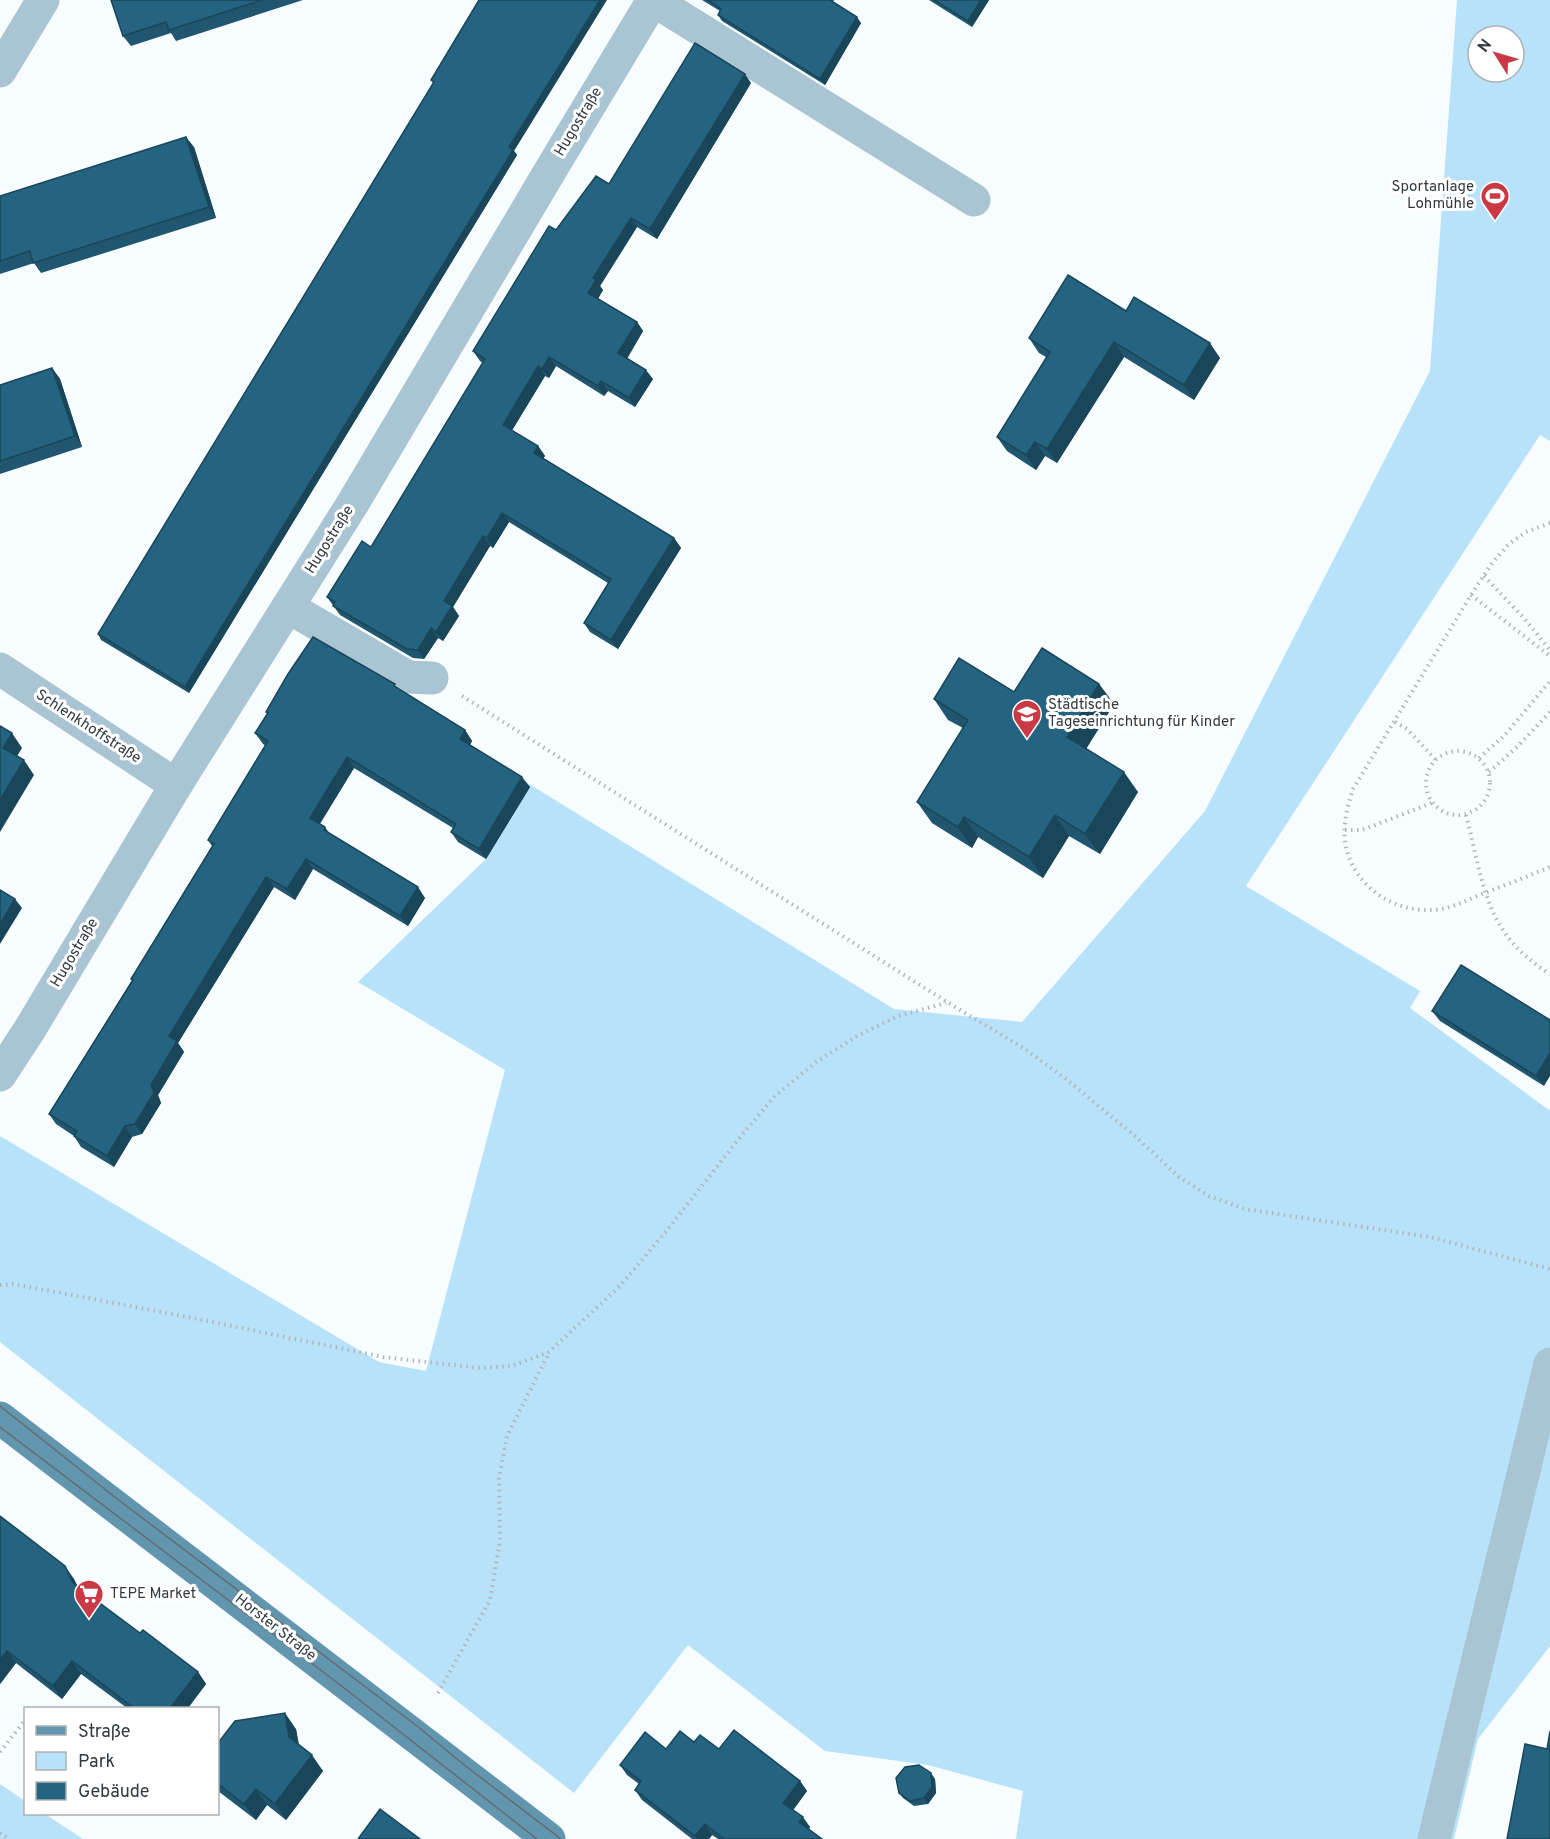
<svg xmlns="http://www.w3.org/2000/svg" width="1550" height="1839" viewBox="0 0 1550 1839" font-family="Overpass,sans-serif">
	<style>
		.green { fill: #b7e2f9; fill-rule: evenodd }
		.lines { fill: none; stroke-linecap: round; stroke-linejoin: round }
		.path { stroke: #b0b6b9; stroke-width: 4; stroke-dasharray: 1.5 4.5; stroke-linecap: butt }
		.minor { stroke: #a9c4d2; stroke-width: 33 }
		.major { stroke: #6295ae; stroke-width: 33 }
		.tram { stroke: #656c71; stroke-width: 1.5 }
		.wall { fill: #20566f }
		.shaded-wall { fill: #1a465a }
		.building { fill: #256481; stroke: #1a465a; stroke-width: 1.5 }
		.labels { text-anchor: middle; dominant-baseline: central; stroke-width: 6; stroke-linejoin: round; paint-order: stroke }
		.street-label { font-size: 15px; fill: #323a3f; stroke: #fff }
		.poi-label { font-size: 15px; fill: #323a3f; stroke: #fff; text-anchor: start }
	</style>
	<rect width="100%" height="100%" fill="#f7fcfe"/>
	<!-- green -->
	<g class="green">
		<path d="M 1457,0 L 1550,0 L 1550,441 L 1540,435 L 1246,886 L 1420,991 L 1410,1008 L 1549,1110 L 1550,1109 L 1550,1646 L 1478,1739 L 1454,1839 L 1016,1839 L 1023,1791 L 928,1765 L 825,1751 L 688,1645 L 574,1793 L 0,1342 L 0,1136 L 379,1362 L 426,1371 L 505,1070 L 358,982 L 486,859 L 521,779 L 894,1009 L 1022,1022 L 1205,811 L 1430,371 ZM 1478,36 L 1514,36 L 1514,72 L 1478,72 Z"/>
		<polygon points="0,1784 25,1801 26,1814 45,1814 83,1839 0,1839"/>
	</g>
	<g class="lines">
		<!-- path -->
		<g class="path">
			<path d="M 1550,523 L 1526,532 L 1509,544 L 1492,563 L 1471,595 L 1353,789 C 1347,807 1342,828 1346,847 C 1355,886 1391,911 1430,910 C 1451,910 1468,899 1487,892 C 1508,884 1529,876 1550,867"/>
			<polyline points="1484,576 1523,617 1550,650"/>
			<polyline points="1471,595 1550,656"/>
			<polyline points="462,696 947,1002 1025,1049 1066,1079 1135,1136 1179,1177 1209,1196 1245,1209 1430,1237 1550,1269"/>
			<polyline points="1395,722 1407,729 1436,760"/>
			<circle cx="1458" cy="783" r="32"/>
			<polyline points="1479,758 1505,735 1550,681"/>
			<polyline points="1489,772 1518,746 1550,712"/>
			<path d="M 1466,815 C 1484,884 1484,933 1550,974"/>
			<polyline points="1345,830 1362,830 1432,803"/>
			<polyline points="0,1285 13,1284 188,1317 383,1357 480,1368 512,1366 549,1352 620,1286 668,1229 741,1136 775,1096 816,1062 857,1036 898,1016 946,1003"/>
			<polyline points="438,1693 490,1600 500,1541 499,1479 507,1436 549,1353"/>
			<polyline points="0,1752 26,1719"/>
			<polyline points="0,1833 9,1839"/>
		</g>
		<!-- minor -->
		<g class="minor">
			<polyline points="653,0 974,200"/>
			<polyline points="0,71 43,0"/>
			<polyline points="288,607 408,677 432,678"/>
			<polyline points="0,669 176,785"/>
			<polyline points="0,1075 30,1029 176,785 353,503 553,166 653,0"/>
			<polyline points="1434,1839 1550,1364"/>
		</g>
		<!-- major -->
		<polyline class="major" points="0,1418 549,1839"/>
		<!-- tram -->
		<g class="tram">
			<polyline points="0,1406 116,1498 417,1726 463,1764 561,1839"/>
			<polyline points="0,1427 339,1684 537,1839"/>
		</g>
	</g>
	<!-- wall -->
	<g class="wall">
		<polygon points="111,0 303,0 176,41 171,33 131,46 123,36"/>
		<polygon points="479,0 514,151 517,155 189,693 101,640 98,634 433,83 431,80"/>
		<polygon points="702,0 834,0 833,2 861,23 825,85 722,21 718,15 720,11"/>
		<polygon points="929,0 989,0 972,27"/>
		<polygon points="751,83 657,239 637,227 600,286 603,290 598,299 637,322 643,331 627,359 653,379 635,407 608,391 604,396 556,366 549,378 545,376 512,430 538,446 545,456 543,458 674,538 681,548 618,649 590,632 584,623 608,583 509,522 493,548 490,546 453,607 459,616 443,641 438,638 424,659 413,658 340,615 327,597 371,547 483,363 480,361 473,351 556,230 609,184"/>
		<polygon points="194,147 216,218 41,273 34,263 0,274 0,196"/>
		<polygon points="1126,311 1220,358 1194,400 1124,357 1057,463 1045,456 1036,470 1007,451 997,437 1046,357 1039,353 1029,338"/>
		<polygon points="52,368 60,379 82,447 0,474 0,385"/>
		<polygon points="1099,684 1114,704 1086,749 1138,792 1100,854 1069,836 1043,878 978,837 972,848 932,823 917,802 963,728 948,720 934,699"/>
		<polygon points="399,689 465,730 472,741 470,745 530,787 486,859 458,842 451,832 453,828 354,768 320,824 325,827 330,834 425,898 408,926 313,869 295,900 274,887 178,1043 184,1052 158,1095 161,1103 142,1134 132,1137 114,1167 81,1147 74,1136 56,1124 49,1114 132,980 131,979 212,846 208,840 266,746 263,744 255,733 267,713 266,712"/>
		<polygon points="1461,965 1544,1086 1440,1021 1432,1011"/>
		<polygon points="0,1516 74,1579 77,1586 140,1633 198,1672 206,1684 188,1708 127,1708 81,1674 62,1699 16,1663 0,1684"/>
		<polygon points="296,1729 299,1745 323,1771 286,1820 267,1805 256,1820 218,1791 218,1743"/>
		<polygon points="694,1742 719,1749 800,1781 807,1791 793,1810 810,1827 809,1829 822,1839 718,1839 712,1835 709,1839 692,1839 642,1800 635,1790 639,1784 627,1775 620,1765 666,1749"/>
		<polygon points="935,1779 936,1793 928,1804 914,1806 903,1798 899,1793"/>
	</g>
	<!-- shaded-wall -->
	<g class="shaded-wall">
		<polygon points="600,0 607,0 514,151 517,155 189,693 185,687 509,147"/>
		<polygon points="981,0 989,0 972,27 968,21"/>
		<polygon points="857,17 861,23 825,85 820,79"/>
		<polygon points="745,74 751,83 657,239 650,229"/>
		<polygon points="186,137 194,147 216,218 209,207"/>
		<polygon points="631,218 637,227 600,286 603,290 595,303 588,293 593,278"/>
		<polygon points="637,322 643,331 624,363 618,353"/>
		<polygon points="1114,342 1124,357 1057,463 1047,449"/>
		<polygon points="1210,343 1220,358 1194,400 1184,385"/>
		<polygon points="549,357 556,366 549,378 542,369"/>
		<polygon points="538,366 545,376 510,434 503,425"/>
		<polygon points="52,368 60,379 82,447 75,436"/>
		<polygon points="646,370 653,379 635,407 629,398"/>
		<polygon points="601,381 608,391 604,396 598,386"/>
		<polygon points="1035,442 1045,456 1036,470 1026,455"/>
		<polygon points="538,446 545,456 541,462 534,453"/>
		<polygon points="502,513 509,522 493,548 487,538"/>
		<polygon points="483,536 490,546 453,607 459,616 443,641 436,632 444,601"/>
		<polygon points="674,538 681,548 618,649 611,640"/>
		<polygon points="431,628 438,638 424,659 418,650"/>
		<polygon points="1099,684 1114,704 1081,757 1067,737"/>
		<polygon points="465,730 472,741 467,749 460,739"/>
		<polygon points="12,733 22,748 13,763 3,748"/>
		<polygon points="347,757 354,768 317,828 310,818"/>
		<polygon points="24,760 34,775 0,832 0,800"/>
		<polygon points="1124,772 1138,792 1100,854 1085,834"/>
		<polygon points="522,777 530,787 486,859 479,849"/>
		<polygon points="1055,815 1069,836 1043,878 1029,857"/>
		<polygon points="964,817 978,837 972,848 958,827"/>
		<polygon points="306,859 313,869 295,900 287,889"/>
		<polygon points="266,877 274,887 178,1043 184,1052 158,1095 161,1103 142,1134 135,1124 169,1036"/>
		<polygon points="418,887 425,898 408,926 400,916"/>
		<polygon points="15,899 22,908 0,944 0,924"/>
		<polygon points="1550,1053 1550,1076 1544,1086 1536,1076"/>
		<polygon points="125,1126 132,1137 114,1167 107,1156"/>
		<polygon points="65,1566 74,1579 82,1595 73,1583"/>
		<polygon points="7,1651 16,1663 0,1684 0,1660"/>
		<polygon points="72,1661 81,1674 62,1699 53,1686"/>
		<polygon points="198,1672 206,1684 188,1708 170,1708"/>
		<polygon points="285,1713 296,1729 300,1753 289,1737"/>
		<polygon points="312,1755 323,1771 286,1820 275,1804"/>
		<polygon points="931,1773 935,1779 936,1793 928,1804 924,1798"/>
		<polygon points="800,1781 807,1791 791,1813 783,1803"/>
		<polygon points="256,1789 267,1805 256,1820 244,1804"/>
		<polygon points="803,1817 810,1827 806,1832 799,1822"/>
		<polygon points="705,1824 712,1835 709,1839 697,1839 695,1836"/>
	</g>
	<!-- building -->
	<g class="building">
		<polygon points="111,0 262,0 169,30 166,22 123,36"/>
		<polygon points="479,0 600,0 509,147 513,150 185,687 98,634 434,82 431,80"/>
		<polygon points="708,0 830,0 857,17 820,79 718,15 721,9"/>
		<polygon points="934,0 981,0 968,21"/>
		<polygon points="695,43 745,74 650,229 631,218 593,278 596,280 588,293 637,322 618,353 646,370 629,398 601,381 598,386 549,357 542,369 538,366 503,425 538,446 534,453 674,538 611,640 584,623 611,579 502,513 487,538 483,536 444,601 452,606 436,632 431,628 418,650 407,649 333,606 335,602 327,597 362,541 371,547 485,359 473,351 549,226 556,230 596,176 609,184"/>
		<polygon points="186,137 209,207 33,263 30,251 0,261 0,196"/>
		<polygon points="1068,275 1126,311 1134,297 1210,343 1184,385 1114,342 1047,449 1035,442 1026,455 997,437 1050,352 1029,338"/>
		<polygon points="52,368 75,436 0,461 0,385"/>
		<polygon points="313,637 395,684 394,686 465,730 460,739 522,777 479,849 451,832 456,824 347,757 310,818 325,827 324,830 418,887 400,916 306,859 287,889 266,877 169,1036 177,1041 151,1085 154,1093 135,1124 125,1126 107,1156 74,1136 77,1131 49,1114 133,980 131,979 214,844 208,840 268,741 255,733 268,713 266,712 288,674"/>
		<polygon points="1042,648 1099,684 1067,737 1124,772 1085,834 1055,815 1029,857 964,817 958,827 917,802 968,720 934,699 959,658 1014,692"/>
		<polygon points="0,726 12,733 3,748 24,760 0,800"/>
		<polygon points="0,890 15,899 0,924"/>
		<polygon points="1461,965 1550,1020 1550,1053 1536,1076 1432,1011"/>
		<polygon points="0,1516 65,1566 73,1583 140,1633 143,1630 198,1672 170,1708 134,1708 72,1661 53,1686 7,1651 0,1660"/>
		<polygon points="285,1713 289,1737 312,1755 275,1804 256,1789 244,1804 218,1784 218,1743 235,1721"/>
		<polygon points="734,1730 800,1781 783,1803 803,1817 799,1822 822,1839 724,1839 705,1824 695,1836 635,1790 641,1781 620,1765 645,1732 666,1749 680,1731 694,1742 700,1735 719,1749"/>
		<polygon points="1550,1731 1550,1839 1507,1839 1525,1744 1547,1749"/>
		<polygon points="919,1765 931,1773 932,1787 924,1798 910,1801 899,1793 896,1778 905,1767"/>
		<polygon points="380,1809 420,1839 358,1839"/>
	</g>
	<!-- icons -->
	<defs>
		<g id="stadium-pin" transform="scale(1.5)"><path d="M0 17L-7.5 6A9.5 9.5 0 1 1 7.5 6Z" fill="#ca3a45" stroke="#fff"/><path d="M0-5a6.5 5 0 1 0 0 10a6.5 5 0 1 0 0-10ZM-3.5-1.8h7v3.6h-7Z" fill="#fff"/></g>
		<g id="school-pin" transform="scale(1.5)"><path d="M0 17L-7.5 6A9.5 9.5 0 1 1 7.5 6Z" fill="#ca3a45" stroke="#fff"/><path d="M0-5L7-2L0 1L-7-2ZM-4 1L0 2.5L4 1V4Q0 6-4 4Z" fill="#fff"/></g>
		<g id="supermarket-pin" transform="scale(1.5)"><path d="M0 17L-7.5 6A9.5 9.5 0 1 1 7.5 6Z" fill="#ca3a45" stroke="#fff"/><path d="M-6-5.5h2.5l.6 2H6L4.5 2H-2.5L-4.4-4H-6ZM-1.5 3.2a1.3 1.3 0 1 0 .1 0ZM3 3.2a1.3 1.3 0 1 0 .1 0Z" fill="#fff"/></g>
	</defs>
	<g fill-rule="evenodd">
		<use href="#stadium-pin" x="1495" y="196"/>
		<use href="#school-pin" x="1027" y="714"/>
		<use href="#supermarket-pin" x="89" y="1594"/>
	</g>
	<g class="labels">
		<!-- street labels -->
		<g class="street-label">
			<text transform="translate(579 122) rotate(-59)">Hugostraße</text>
			<text transform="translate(330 540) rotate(-58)">Hugostraße</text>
			<text transform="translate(88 727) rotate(33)">Schlenkhoffstraße</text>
			<text transform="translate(75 953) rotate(-59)">Hugostraße</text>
			<text transform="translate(275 1628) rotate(38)">Horster Straße</text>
		</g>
		<!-- poi labels -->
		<g class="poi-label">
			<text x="1474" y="187" text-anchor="end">Sportanlage<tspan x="1474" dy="17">Lohmühle</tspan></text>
			<text x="1048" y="705">Städtische<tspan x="1048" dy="17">Tageseinrichtung für Kinder</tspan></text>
			<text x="110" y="1594">TEPE Market</text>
		</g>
	</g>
	<!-- legend -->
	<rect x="24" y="1707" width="195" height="108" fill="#ffffff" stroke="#adb0b2" stroke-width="1.5"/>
	<rect x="36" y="1726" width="30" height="9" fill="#6295ae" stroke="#adb0b2" stroke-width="1.5"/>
	<text x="78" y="1737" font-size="18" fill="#323a3f">Straße</text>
	<rect x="36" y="1752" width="30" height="18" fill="#b7e2f9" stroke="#adb0b2" stroke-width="1.5"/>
	<text x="78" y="1767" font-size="18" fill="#323a3f">Park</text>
	<rect x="36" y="1782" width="30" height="18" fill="#256481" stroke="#adb0b2" stroke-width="1.5"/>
	<text x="78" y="1797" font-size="18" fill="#323a3f">Gebäude</text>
	<!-- north arrow -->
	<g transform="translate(1496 54) rotate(307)"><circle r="28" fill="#ffffff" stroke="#adb0b2" stroke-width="1.5"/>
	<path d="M0-4.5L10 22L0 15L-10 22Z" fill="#ca3a45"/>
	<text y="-9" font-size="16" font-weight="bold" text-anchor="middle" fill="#323a3f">N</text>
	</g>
</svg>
